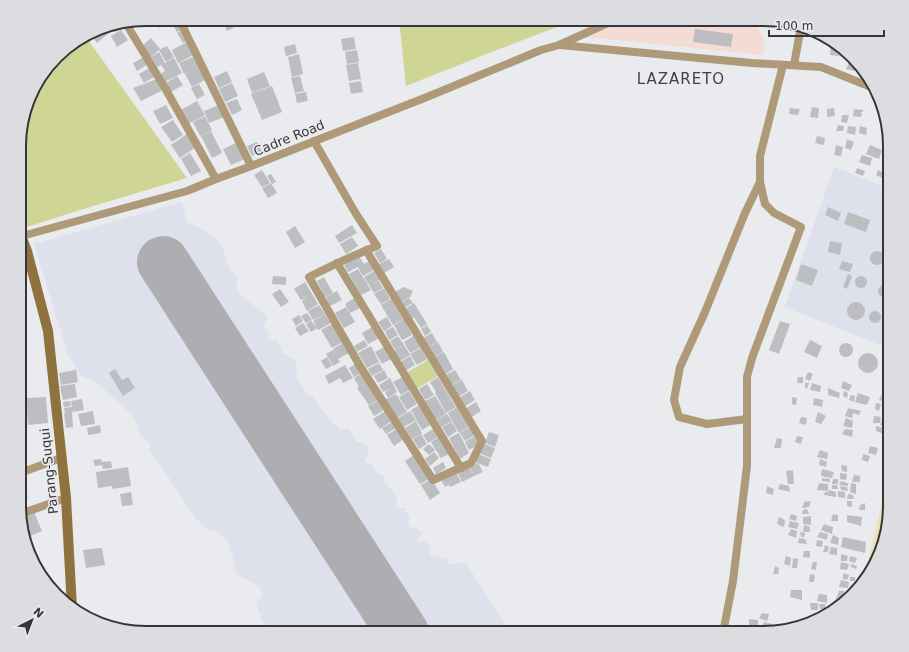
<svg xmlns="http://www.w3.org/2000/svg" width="909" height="652" viewBox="0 0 909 652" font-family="'DejaVu Sans',sans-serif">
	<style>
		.built { fill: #dee1ec }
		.education { fill: #f4dbd4 }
		.green { fill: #cfd695 }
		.sand { fill: #ebe2bc }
		.water { fill: #0ca9c4 }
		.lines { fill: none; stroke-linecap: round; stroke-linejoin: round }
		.runway { stroke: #aeaeb2; stroke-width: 52 }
		.building { fill: #bdbec2 }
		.street { stroke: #ae9a78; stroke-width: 8 }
		.secondary { stroke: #8f723d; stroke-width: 10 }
		.labels { text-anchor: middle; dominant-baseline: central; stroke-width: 3; stroke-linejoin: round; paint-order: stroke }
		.street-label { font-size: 13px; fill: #363638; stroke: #eaebef }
		.quarter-label { font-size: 15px; letter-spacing: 1px; fill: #414145; stroke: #eaebef }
		.rim { fill: none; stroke: #363638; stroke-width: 2 }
	</style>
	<rect width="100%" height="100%" fill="#eaebef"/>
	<!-- built -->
	<g class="built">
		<polygon points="834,167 890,189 890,349 785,307"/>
		<polygon points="182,202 187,222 211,234 222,245 230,271 237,275 237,291 248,301 268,317 264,326 269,334 267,336 271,340 276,340 282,348 282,352 296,361 297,377 307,394 313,397 320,408 340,430 349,429 357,442 362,442 369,448 365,462 371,463 378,474 384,475 384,481 398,498 395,504 400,508 404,507 407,509 404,511 411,517 407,522 411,528 416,527 422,533 417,539 419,542 425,541 431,547 430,555 447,559 449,564 466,563 511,633 264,633 266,629 256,604 263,595 260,588 237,574 229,543 215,529 210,531 196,519 157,460 149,451 151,445 138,433 140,429 132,415 93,379 83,377 74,369 75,365 68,355 34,244"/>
	</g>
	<!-- education -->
	<polygon class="education" points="632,19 754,19 765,43 763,55 585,37"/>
	<!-- green -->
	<g class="green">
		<polygon points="399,19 578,19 502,48 406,86"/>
		<polygon points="86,37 187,178 80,210 24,228 20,224 20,129 36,83 62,50"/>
		<polygon points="428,360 438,376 416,389 406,373"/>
	</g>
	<!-- sand -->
	<polygon class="sand" points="890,470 890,500 879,555 863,584 875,531"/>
	<!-- water -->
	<path class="water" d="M 890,500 C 890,518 887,539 879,555 Z"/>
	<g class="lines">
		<!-- runway -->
		<polyline class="runway" points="163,262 403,633"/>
	</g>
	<!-- building -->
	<g class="building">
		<polygon points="155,19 179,19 184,29 177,32 171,22 159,28"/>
		<polygon points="230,19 232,19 235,27 227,31 223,23"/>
		<polygon points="761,19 771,19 773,20 773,21 760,21"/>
		<polygon points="125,23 126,25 115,32 111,25"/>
		<polygon points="104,27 109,33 97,43 91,34"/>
		<polygon points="695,29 733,34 731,47 693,42"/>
		<polygon points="121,30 128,40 117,47 111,36"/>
		<polygon points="183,30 189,40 183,43 177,33"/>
		<polygon points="354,37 356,49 343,51 341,39"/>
		<polygon points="151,38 160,49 151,57 142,46"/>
		<polygon points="189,41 195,54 178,63 172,50"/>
		<polygon points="831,41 834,42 840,45 847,54 847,57 830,55"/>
		<polygon points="295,44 297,53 286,56 284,47"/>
		<polygon points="167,46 174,57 166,62 159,50"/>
		<polygon points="357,50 359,62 347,64 345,52"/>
		<polygon points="159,52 165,63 174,58 182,73 165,82 161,74 165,71 161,65 157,67 151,57"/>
		<polygon points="299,54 303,74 292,77 288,57"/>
		<polygon points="195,56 205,80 192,87 185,74 193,70 184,74 179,63"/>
		<polygon points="144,57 148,64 137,71 133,63"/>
		<polygon points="851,58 857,65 855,71 846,69"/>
		<polygon points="358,63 361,79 349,81 346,65"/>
		<polygon points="151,67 156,76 144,83 139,74"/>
		<polygon points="227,71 232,82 219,88 214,77"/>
		<polygon points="264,72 270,86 252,93 247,79"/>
		<polygon points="177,76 183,85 171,92 166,83"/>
		<polygon points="300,76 304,91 295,93 291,78"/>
		<polygon points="157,79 163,90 141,101 133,88"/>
		<polygon points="361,81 363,92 351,94 349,83"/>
		<polygon points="232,83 238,96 225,102 219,89"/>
		<polygon points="199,84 205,95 197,99 191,88"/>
		<polygon points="272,86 282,112 262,120 251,94"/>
		<polygon points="306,92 308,101 297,103 295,94"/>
		<polygon points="237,99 242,110 232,115 226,103"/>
		<polygon points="197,101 205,115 188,124 181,110"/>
		<polygon points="166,105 173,118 160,124 153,111"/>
		<polygon points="219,105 224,117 209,123 204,111"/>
		<polygon points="812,107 819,108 818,118 810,117"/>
		<polygon points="790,108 800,109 798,115 789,114"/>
		<polygon points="834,108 835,116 827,117 827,109"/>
		<polygon points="854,109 863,110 863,112 861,112 862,115 860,117 853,116"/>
		<polygon points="842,115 849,115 847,123 841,122"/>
		<polygon points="205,116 212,130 200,136 193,122"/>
		<polygon points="173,120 183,135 172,142 161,127"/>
		<polygon points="838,125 844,126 843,131 836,131"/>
		<polygon points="848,126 856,127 855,135 847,133"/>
		<polygon points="860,126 867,128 866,135 859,133"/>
		<polygon points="211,131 222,153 212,158 201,136"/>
		<polygon points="187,134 196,147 180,158 171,145"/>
		<polygon points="817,136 825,138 824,145 815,143"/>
		<polygon points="847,139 854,142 851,150 845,148"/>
		<polygon points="238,142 245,159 231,165 223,149"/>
		<polygon points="257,142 262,151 252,156 247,146"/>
		<polygon points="836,145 843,147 841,156 834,155"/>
		<polygon points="870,145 882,150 879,159 866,154"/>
		<polygon points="190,153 201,171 191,176 181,159"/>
		<polygon points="862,155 872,158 870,166 859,162"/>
		<polygon points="857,168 865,171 863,176 855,173"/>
		<polygon points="262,170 270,183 262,187 254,175"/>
		<polygon points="878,170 884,173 882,178 876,175"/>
		<polygon points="271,174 276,182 272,184 267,176"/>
		<polygon points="271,183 277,193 268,198 262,188"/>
		<polygon points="828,207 841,213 838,221 825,215"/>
		<polygon points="848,212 870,220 866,232 844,224"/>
		<polygon points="352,225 357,233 339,243 335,236"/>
		<polygon points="295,226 305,242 295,248 286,232"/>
		<polygon points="352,237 358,246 346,254 340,244"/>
		<polygon points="830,241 842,243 840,255 828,252"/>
		<polygon points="381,249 387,259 380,263 374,253"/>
		<circle cx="877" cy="258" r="7"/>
		<polygon points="359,256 364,264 369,261 374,270 363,276 358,267 348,272 344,265"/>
		<polygon points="389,259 394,267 384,273 379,264"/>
		<polygon points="842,261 853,264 850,272 839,269"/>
		<polygon points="801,264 818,270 812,286 796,280"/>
		<polygon points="20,266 23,275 20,276"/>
		<polygon points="358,269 371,290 361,295 349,274"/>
		<polygon points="374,271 380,280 372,284 379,281 383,288 374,293 364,277"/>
		<polygon points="848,274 852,276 847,289 843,287"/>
		<circle cx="861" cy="282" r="6"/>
		<polygon points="273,276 286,277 286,285 272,284"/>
		<polygon points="324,277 333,293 325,297 317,281"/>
		<polygon points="305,282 318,304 307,311 302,301 307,297 301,300 294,289"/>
		<circle cx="884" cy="291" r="6"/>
		<polygon points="404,287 413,291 410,297 401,302 395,292"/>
		<polygon points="384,288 390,299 381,304 374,294"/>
		<polygon points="280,289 289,302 281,307 272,294"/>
		<polygon points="337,291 342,300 330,306 326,297"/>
		<polygon points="354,298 360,308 350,313 345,304"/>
		<polygon points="409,298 413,303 405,307 402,302"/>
		<polygon points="391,299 403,319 393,325 381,305"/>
		<circle cx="856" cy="311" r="9"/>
		<polygon points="414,303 427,324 421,328 414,317 412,319 406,308"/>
		<polygon points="319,305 325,314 313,320 308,311"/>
		<polygon points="346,307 355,322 344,328 335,313"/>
		<circle cx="875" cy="317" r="6"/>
		<polygon points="307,313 312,320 306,323 301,316"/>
		<polygon points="325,314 331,323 318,330 313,321"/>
		<polygon points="299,315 303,321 296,326 292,319"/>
		<polygon points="387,317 392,326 384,331 378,322"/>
		<polygon points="404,319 412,335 402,340 394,325"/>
		<polygon points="311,321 317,328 311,332 306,324"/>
		<polygon points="780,321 790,324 779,354 769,350"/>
		<polygon points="303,323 309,331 300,336 295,328"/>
		<polygon points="332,324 343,342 332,348 321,330"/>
		<polygon points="427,325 431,332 425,336 421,329"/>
		<polygon points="374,326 381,337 368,344 362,333"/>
		<polygon points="393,327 398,335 389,340 385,331"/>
		<polygon points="432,333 437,342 429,347 423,338"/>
		<polygon points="415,335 421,347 410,353 404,342"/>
		<polygon points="398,336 404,345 395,350 390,341"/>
		<polygon points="364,340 368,346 357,352 354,346"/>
		<polygon points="810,340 822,346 817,358 804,352"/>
		<polygon points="438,342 443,352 434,357 428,348"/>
		<circle cx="846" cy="350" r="7"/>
		<polygon points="343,343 349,353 338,359 340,362 333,366 326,354 333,350 336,354 333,349"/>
		<polygon points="404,345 410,355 400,361 394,351"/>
		<polygon points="371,346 379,362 367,368 363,361 371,356 363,361 358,353"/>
		<polygon points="386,346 393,358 382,364 375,352"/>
		<polygon points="421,348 427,359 417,365 410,354"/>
		<polygon points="444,352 453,369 446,374 442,367 439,369 433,358"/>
		<circle cx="868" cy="363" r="10"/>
		<polygon points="410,356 415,365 405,371 400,362"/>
		<polygon points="327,357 332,366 326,369 321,361"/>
		<polygon points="379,363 383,370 372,376 368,369"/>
		<polygon points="355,364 361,373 354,377 349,368"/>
		<polygon points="345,365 353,378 343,383 340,378 329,384 325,376"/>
		<polygon points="115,369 122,380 128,377 135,388 123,396 109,373"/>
		<polygon points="76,370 78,382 61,385 59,373"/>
		<polygon points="384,370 388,378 378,383 374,376"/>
		<polygon points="455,370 461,380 450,386 444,376"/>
		<polygon points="808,372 813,374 810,381 805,379"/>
		<polygon points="362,373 372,392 374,391 378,400 369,405 357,388 359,387 354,378"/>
		<polygon points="403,377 411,389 401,395 393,382"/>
		<polygon points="438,377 451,399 456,407 446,413 435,393 436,392 430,382"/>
		<polygon points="798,377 803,377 803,383 797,383"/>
		<polygon points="390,378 397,392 388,398 385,392 392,388 383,392 379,385"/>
		<polygon points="462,380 468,391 458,397 451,386"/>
		<polygon points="843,381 852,385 849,391 841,388"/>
		<polygon points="805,383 809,383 807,389 805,387"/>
		<polygon points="812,383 821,386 820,392 810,390"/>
		<polygon points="75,384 77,397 63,400 60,386"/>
		<polygon points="427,384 434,395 425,400 419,389"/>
		<polygon points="828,388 840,393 839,398 828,395"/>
		<polygon points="409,391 417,404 407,410 399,397"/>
		<polygon points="470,391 475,400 464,407 459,398"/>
		<polygon points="844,391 848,393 847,398 843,396"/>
		<polygon points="883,392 890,394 890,404 879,400"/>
		<polygon points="858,393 870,397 867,405 855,402"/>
		<polygon points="396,394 407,412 396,418 385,400"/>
		<polygon points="851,395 855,396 854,402 849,400"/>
		<polygon points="435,396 446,414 436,420 425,401"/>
		<polygon points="46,397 48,423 28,425 26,398"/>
		<polygon points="792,397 797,398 796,405 792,404"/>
		<polygon points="814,398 823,400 822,407 813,405"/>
		<polygon points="82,399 84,410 72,412 73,427 66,428 64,414 65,414 64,408 72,407 71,401"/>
		<polygon points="379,400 384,410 374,416 368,406"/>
		<polygon points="70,401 71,406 64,407 63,402"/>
		<polygon points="476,402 481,411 470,418 465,409"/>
		<polygon points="876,403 881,404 879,411 875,409"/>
		<polygon points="421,404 432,424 422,430 411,410"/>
		<polygon points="883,406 887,406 887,413 882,412"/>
		<polygon points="457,407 469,427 459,433 448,413"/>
		<polygon points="848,408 861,411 859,415 853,413 852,418 845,416"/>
		<polygon points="93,411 95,424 81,426 78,414"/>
		<polygon points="385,411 391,421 380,429 373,419"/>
		<polygon points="410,411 416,420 404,427 398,418"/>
		<polygon points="818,412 826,416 821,424 815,422"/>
		<polygon points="447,414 452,421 441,427 437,420"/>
		<polygon points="874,416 881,417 880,423 873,423"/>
		<polygon points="801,417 807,418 806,425 799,423"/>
		<polygon points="846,418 853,421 852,428 843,426"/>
		<polygon points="882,420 888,421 886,427 880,425"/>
		<polygon points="416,421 422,433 412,439 405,428"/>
		<polygon points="392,422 396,428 386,434 382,428"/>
		<polygon points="452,422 457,431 448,437 442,427"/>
		<polygon points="100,425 101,433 88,435 87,428"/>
		<polygon points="876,426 883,428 882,433 876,431"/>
		<polygon points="470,427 475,435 465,441 460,433"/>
		<polygon points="398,428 405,438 394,446 387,435"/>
		<polygon points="433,429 438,437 428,443 423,435"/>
		<polygon points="845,429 853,430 852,437 842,434"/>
		<polygon points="489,432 499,435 495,447 485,443"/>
		<polygon points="459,433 469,453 460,459 449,438"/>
		<polygon points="421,434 427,444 419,449 413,439"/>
		<polygon points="475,436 479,444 469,450 465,442"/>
		<polygon points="797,436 803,437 801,444 795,442"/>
		<polygon points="439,437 443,444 435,449 431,442"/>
		<polygon points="777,438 782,439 781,448 774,448"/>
		<polygon points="482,443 495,448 491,458 479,453"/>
		<polygon points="429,444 435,450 429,455 423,449"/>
		<polygon points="443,444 449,454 441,458 435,449"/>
		<polygon points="870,446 878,448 876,455 868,453"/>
		<polygon points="820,450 828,453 827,459 817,457"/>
		<polygon points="434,452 439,458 430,466 425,459"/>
		<polygon points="478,454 491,459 488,467 475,462"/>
		<polygon points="863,454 870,456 868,462 862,460"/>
		<polygon points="414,455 423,469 416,473 423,469 429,479 420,484 405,461"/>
		<polygon points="101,459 102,462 111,461 112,468 103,469 102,465 95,466 93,460"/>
		<polygon points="820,459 827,462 826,467 819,465"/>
		<polygon points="443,462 446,468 436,474 433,468"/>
		<polygon points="478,463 483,472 474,476 470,467"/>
		<polygon points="841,465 847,466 847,472 842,471"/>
		<polygon points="469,466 474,476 462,482 457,472"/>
		<polygon points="128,467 131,486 113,489 112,486 98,488 96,472"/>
		<polygon points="822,469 834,472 832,478 821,476"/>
		<polygon points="793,470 794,484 788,484 786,471"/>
		<polygon points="455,471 461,482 450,487 449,485 445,487 440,478"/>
		<polygon points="840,473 847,474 846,480 840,479"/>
		<polygon points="854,475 860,476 860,482 852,482"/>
		<polygon points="822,478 830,479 830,482 822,481"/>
		<polygon points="431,479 440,493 430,500 421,485"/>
		<polygon points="833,479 838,479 838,484 832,484"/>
		<polygon points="841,481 848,483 848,486 839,485"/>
		<polygon points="819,483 828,484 828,491 817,490"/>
		<polygon points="851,483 856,484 856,494 850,492"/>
		<polygon points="780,484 789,486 790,492 778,489"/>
		<polygon points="832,485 837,485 838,489 832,489"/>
		<polygon points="767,486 774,489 773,495 766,493"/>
		<polygon points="840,486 847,487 848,491 841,490"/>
		<polygon points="25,488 28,498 20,502 20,490"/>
		<polygon points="829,490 836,492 836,497 824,495 825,492 828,492"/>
		<polygon points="838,491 845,492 845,498 838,497"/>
		<polygon points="131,492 133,505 122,506 120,494"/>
		<polygon points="848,494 853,495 854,499 847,499"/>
		<polygon points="811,501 809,507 802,508 804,502"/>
		<polygon points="847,501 852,501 852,507 847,506"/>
		<polygon points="865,503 865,510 859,510 860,505"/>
		<polygon points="807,509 809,514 802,514 803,510"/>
		<polygon points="34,512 42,531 25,538 20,522 20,518"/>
		<polygon points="791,514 797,516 796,521 789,519"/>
		<polygon points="833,514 838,515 838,521 831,521"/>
		<polygon points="847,515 862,517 861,526 847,522"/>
		<polygon points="811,516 811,525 803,524 803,517"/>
		<polygon points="779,517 785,520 784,527 777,524"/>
		<polygon points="790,521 799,523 797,529 788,527"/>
		<polygon points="824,524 833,527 832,534 821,530"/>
		<polygon points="804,525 810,527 810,532 803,532"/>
		<polygon points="791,529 797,531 796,538 788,535"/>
		<polygon points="800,532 805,533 804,537 801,537"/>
		<polygon points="820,532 828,534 827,540 817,537"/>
		<polygon points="833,535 839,538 838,545 830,543"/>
		<polygon points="843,537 866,542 865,553 841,547"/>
		<polygon points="799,538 805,539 807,544 798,543"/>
		<polygon points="817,540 823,541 822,547 816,546"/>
		<polygon points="825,545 829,547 828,552 823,552"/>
		<polygon points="831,547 837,548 837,555 829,554"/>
		<polygon points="102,548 105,565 86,568 83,550"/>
		<polygon points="804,551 810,551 810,558 803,557"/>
		<polygon points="841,554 848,556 847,561 841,561"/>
		<polygon points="786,556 791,558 790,566 784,564"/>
		<polygon points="850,556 857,558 855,563 849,561"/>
		<polygon points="793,558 798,559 797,568 792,568"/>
		<polygon points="813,562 817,562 816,570 811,569"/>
		<polygon points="841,562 849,564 847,570 840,569"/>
		<polygon points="851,564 857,566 856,569 851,567"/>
		<polygon points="775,566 779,568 778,574 773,574"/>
		<polygon points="843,573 849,575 847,580 843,579"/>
		<polygon points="810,574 815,575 814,582 809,582"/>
		<rect x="850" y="577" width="5" height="4"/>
		<polygon points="841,580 849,582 848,588 839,587"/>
		<polygon points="791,590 802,590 802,600 790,597"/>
		<polygon points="839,591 844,591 843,601 841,602 835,601"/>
		<polygon points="819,594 827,595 827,603 817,601"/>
		<polygon points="810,603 818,603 818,610 811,610"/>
		<polygon points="819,604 825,604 826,610 820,609"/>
		<polygon points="762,613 769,614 767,621 759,618"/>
		<polygon points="749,619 758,620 758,627 749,626"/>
		<polygon points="764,622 772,624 773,630 761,628"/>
		<polygon points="774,624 783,625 783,628 775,630"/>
		<polygon points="757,629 757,633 748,633 748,631"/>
	</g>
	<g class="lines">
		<!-- street -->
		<g class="street">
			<polyline points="179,19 251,166"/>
			<polyline points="125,22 165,88 216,179"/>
			<polyline points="560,45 752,63 821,67 876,89"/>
			<polyline points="794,65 801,26"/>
			<path d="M 314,141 L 356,214 L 377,246 C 354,255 331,266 309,277 L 360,366 L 433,480 L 471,463 L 482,441 L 366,250"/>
			<polyline points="22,236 187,191 216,179 246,168 427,97 541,50 559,45 617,19"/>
			<polyline points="337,263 461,468"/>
			<polyline points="747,419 707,424 679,417 674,400 680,367 705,312 745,213 760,182"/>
			<polyline points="20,473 61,458"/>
			<polyline points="20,514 66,498"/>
			<polyline points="723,633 733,581 747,466 747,377 752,358 801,227 774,213 765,204 760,182 760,156 783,65"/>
		</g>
		<!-- secondary -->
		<polyline class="secondary" points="20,233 27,251 48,331 66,498 72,608"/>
	</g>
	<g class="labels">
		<!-- street labels -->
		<g class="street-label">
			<text transform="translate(289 138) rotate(-22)">Cadre Road</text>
			<text transform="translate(49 471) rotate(-96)">Parang-Suqui</text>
		</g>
		<!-- quarter labels -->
		<g class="quarter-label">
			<text x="681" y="79">LAZARETO</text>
		</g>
	</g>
	<!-- crop -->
	<path d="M0 0H909V652H0ZM146 26H763A120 120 0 0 1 883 146V506A120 120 0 0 1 763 626H146A120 120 0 0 1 26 506V146A120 120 0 0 1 146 26Z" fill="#dcdde0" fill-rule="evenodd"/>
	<path class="rim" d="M146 26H763A120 120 0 0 1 883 146V506A120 120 0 0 1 763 626H146A120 120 0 0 1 26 506V146A120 120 0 0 1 146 26Z"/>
	<!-- north arrow -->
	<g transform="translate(32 620) rotate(42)" stroke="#eaebef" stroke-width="3" paint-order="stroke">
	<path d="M0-3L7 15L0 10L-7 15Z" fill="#363638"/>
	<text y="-6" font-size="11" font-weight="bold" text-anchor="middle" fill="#363638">N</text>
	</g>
	<!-- scale -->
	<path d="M769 30v6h115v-6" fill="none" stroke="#363638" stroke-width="2"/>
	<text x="775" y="30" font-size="12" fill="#363638" stroke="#eaebef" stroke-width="3" paint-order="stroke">100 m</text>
</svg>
